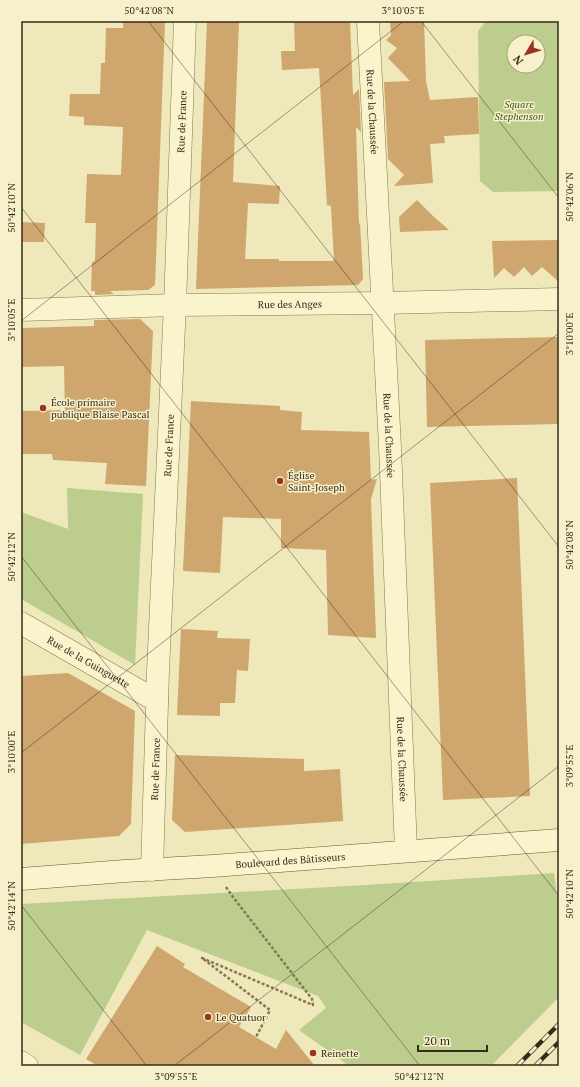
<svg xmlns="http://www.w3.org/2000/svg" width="580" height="1087" viewBox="0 0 580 1087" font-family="'PT Serif',serif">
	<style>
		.green { fill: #bccd8e; fill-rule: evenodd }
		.building { fill: #cfa66e }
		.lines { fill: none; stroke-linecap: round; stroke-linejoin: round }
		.street-casing { stroke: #867754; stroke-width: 23 }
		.secondary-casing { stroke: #685738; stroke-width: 23 }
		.path { stroke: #867754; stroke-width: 2.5; stroke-dasharray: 3 2; stroke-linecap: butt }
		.street { stroke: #faf4cd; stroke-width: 22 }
		.secondary { stroke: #faf4cd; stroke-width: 22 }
		.rail-casing { stroke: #352b1a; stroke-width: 4.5 }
		.rail { stroke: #f6f1ca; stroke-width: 3; stroke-dasharray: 9; stroke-linecap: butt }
		.ticks { fill: none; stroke: #352b1a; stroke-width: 1; stroke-opacity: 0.45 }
		.poi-dot { fill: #983422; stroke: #f6f1ca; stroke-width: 1.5 }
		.labels { text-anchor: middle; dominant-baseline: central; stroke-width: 3; stroke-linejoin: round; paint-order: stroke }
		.park-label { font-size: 10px; font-style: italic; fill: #3d521f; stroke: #f6f1ca }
		.street-label { font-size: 10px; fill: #352b1a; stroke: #f6f1ca }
		.poi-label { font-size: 10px; fill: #352b1a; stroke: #f6f1ca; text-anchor: start }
		.neatline { fill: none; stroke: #352b1a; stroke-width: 1.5 }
		.ticks-label { font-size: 10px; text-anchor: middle; fill: #352b1a }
	</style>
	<rect width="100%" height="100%" fill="#efe8ba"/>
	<!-- green -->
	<g class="green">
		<path d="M 486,21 L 559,21 L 559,191 L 493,192 L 480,181 L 478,31 ZM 514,42 L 538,42 L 538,66 L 514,66 Z"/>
		<polygon points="67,488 143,494 135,665 21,599 21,512 68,529"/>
		<polygon points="554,873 557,895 559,896 559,997 491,1066 348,1066 345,1063 299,1030 326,1008 318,996 147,930 80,1055 21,1022 21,904 367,885"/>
	</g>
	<!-- building -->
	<g class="building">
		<polygon points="123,21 165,21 155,285 148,290 110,291 114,294 95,295 95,291 91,291 92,262 95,261 96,223 85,223 87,174 121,175 123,127 84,125 84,117 69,116 70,94 100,94 101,63 105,63 106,28 123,28"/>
		<polygon points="207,21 239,21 233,182 280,186 279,204 248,203 245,259 279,259 279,261 334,261 331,206 327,205 319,68 282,70 281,51 295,51 294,21 350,21 353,95 359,89 361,132 356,127 359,224 360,223 363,279 358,285 196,289"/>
		<polygon points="390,21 424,21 426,81 430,100 478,97 479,134 444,136 445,143 430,144 433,183 394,186 404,175 388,159 384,82 410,81 388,58 397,48 386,40 391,35"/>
		<polygon points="417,200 433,216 449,230 400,232 399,217"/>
		<polygon points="21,222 45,223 44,242 21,242"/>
		<polygon points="559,240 559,282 542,267 532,276 524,267 514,277 504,268 494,278 492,241"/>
		<polygon points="140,319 153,331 146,486 105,484 107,463 53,460 52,454 21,454 21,411 65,410 64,366 21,367 21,328 94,326 94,320"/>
		<polygon points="559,337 559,424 427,427 425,340"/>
		<polygon points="191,401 280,406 280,410 302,412 301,430 369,432 371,480 377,479 371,499 376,638 328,635 326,550 281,548 281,519 223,517 220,573 183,571"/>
		<polygon points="517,478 530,796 443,800 430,483"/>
		<polygon points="181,629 218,631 217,638 250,639 248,671 237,670 235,703 220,703 220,716 177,715"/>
		<polygon points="68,673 135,711 131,824 119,836 21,844 21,676"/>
		<polygon points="175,755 304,759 304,771 340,769 343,821 185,832 172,820"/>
		<polygon points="157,946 185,964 183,967 251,1007 239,1027 276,1049 286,1030 315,1066 98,1066 86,1059"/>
	</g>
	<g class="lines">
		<!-- street casing -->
		<g class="street-casing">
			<g id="street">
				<path id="s1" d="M 368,21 L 390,447 L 406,851"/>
				<path id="s2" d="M 21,310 L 175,305 L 383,303 L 559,299"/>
				<path id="s3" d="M 21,623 L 157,701"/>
				<path id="s4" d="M 152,870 L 158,671 L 175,305 L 185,21"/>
				<polyline points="21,1062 27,1066"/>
			</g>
		</g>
		<!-- secondary casing -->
		<g class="secondary-casing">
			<g id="secondary">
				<path id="s5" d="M 21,879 L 125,871 L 213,866 L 559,840"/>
			</g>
		</g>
		<!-- path -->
		<polyline class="path" points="226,887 233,897 312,999 313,1005 202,958 270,1010 256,1037"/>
		<!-- street -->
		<use href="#street" class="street"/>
		<!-- secondary -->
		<use href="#secondary" class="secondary"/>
		<!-- rail casing -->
		<g class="rail-casing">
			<g id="rail">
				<polyline points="517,1066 559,1024"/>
				<polyline points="535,1066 559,1042"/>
			</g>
		</g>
		<!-- rail -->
		<use href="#rail" class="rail"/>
	</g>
	<!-- ticks -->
	<path class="ticks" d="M 148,21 L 559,547M 421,21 L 559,198M 21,207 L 559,896M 21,321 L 404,21M 21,556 L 420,1066M 21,753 L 559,333M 21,905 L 147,1066M 174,1066 L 559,766"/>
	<!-- markers -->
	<g class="poi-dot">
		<circle cx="43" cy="408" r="4"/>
		<circle cx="280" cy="481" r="4"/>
		<circle cx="208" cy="1017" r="4"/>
		<circle cx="313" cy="1053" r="4"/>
	</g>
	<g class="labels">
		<!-- park labels -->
		<g class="park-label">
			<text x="519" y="104">Square<tspan x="519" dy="12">Stephenson</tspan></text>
		</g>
		<!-- street labels -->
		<g class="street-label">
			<text stroke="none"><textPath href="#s1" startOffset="91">Rue de la Chaussée</textPath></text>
			<text stroke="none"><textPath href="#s4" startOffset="749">Rue de France</textPath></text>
			<text stroke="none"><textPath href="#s2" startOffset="269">Rue des Anges</textPath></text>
			<text stroke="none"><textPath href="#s1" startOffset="415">Rue de la Chaussée</textPath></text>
			<text stroke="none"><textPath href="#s4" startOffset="425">Rue de France</textPath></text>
			<text stroke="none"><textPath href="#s3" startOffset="78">Rue de la Guinguette</textPath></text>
			<text stroke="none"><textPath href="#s1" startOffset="739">Rue de la Chaussée</textPath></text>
			<text stroke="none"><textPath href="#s4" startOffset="101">Rue de France</textPath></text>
			<text stroke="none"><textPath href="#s5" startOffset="270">Boulevard des Bâtisseurs</textPath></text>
		</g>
		<!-- poi labels -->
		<g class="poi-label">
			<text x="51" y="402">École primaire<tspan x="51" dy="12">publique Blaise Pascal</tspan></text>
			<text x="288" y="475">Église<tspan x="288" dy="12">Saint-Joseph</tspan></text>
			<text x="216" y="1017">Le Quatuor</text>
			<text x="321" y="1053">Reinette</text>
		</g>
	</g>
	<!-- border -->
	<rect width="580" height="1087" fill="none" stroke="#f6f1ca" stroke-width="44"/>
	<!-- north arrow -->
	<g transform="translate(526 54) rotate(232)"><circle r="19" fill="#f6f1ca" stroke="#a9a284"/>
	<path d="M0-3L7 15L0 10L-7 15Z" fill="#983422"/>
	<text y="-6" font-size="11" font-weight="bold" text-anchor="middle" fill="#352b1a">N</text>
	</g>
	<!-- scale -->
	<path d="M418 1045v6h69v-6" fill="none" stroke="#352b1a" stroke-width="2"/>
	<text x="424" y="1045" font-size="12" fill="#352b1a" stroke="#f6f1ca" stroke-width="3" paint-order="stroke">20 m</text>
	<rect x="22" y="22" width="536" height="1043" class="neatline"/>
	<g class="ticks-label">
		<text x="149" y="14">50°42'08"N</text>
		<text x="403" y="14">3°10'05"E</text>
		<text transform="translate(569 197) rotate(-90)" y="4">50°42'06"N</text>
		<text transform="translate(11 208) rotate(-90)" y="4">50°42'10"N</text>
		<text transform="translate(11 320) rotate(-90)" y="4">3°10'05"E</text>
		<text transform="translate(569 334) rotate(-90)" y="4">3°10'00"E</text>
		<text transform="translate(569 545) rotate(-90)" y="4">50°42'08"N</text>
		<text transform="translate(11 557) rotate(-90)" y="4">50°42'12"N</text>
		<text transform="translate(11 752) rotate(-90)" y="4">3°10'00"E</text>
		<text transform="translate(569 766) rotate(-90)" y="4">3°09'55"E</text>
		<text transform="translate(569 894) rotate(-90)" y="4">50°42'10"N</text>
		<text transform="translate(11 906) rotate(-90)" y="4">50°42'14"N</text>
		<text x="176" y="1080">3°09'55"E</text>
		<text x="419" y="1080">50°42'12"N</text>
	</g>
</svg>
